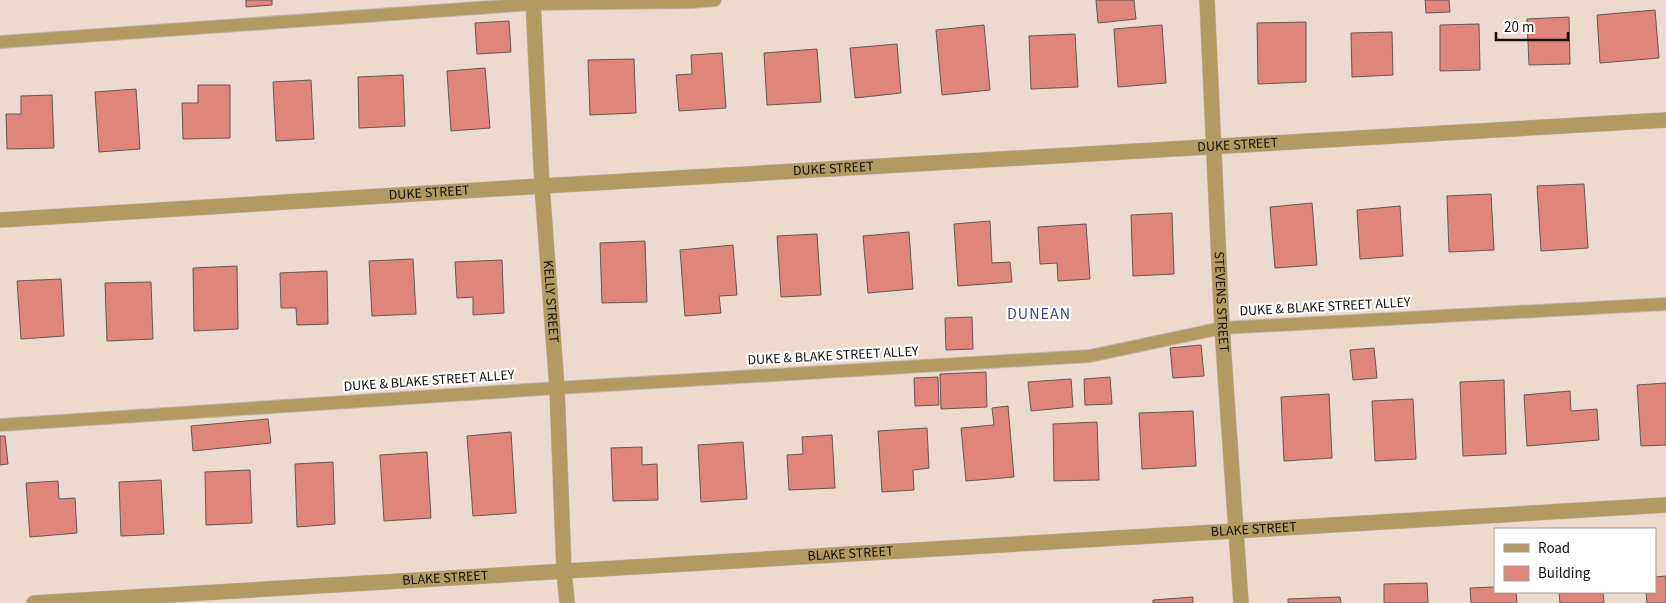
<svg xmlns="http://www.w3.org/2000/svg" width="1666" height="603" viewBox="0 0 1666 603" font-family="'Source Sans 3',sans-serif">
	<style>
		.building { fill: #e0857a; stroke: #685552 }
		.lines { fill: none; stroke-linecap: round; stroke-linejoin: round }
		.service-casing { stroke: #c5b5ab; stroke-width: 14 }
		.minor-casing { stroke: #c5b5ab; stroke-width: 16 }
		.tertiary-casing { stroke: #c5b5ab; stroke-width: 16 }
		.service { stroke: #b49963; stroke-width: 12 }
		.minor { stroke: #b49963; stroke-width: 15 }
		.tertiary { stroke: #b49963; stroke-width: 15 }
		.labels { text-anchor: middle; dominant-baseline: central; stroke-width: 4.5; stroke-linejoin: round; paint-order: stroke }
		.street-label { font-size: 14px; fill: #150f0b; stroke: #fff }
		.quarter-label { font-size: 16px; letter-spacing: 1px; fill: #414b88; stroke: #fff }
	</style>
	<rect width="100%" height="100%" fill="#ecdace"/>
	<!-- building -->
	<g class="building">
		<polygon points="246,0 272,0 272,5 246,7"/>
		<polygon points="1096,0 1134,0 1136,19 1098,23"/>
		<polygon points="1425,0 1449,0 1450,12 1426,13"/>
		<polygon points="1655,10 1659,58 1600,63 1597,15"/>
		<polygon points="1569,17 1570,64 1529,65 1527,19"/>
		<polygon points="509,21 511,52 477,54 475,23"/>
		<polygon points="1306,22 1306,82 1258,84 1257,23"/>
		<polygon points="1479,24 1480,70 1440,71 1440,25"/>
		<polygon points="984,25 990,90 942,95 936,30"/>
		<polygon points="1162,25 1166,83 1118,87 1114,29"/>
		<polygon points="1392,32 1393,75 1352,77 1351,33"/>
		<polygon points="1075,34 1078,87 1031,89 1029,36"/>
		<polygon points="897,44 901,93 855,98 850,48"/>
		<polygon points="817,49 821,102 767,105 764,53"/>
		<polygon points="722,53 726,108 679,111 676,75 692,74 691,55"/>
		<polygon points="634,59 636,113 590,115 588,60"/>
		<polygon points="485,68 490,128 451,131 447,71"/>
		<polygon points="403,75 405,126 359,128 358,77"/>
		<polygon points="311,80 314,139 276,141 273,82"/>
		<polygon points="198,85 230,85 230,138 183,139 182,103 198,103"/>
		<polygon points="136,89 140,149 99,152 95,92"/>
		<polygon points="52,95 54,148 7,149 6,114 21,114 21,96"/>
		<polygon points="1584,184 1588,248 1541,251 1537,186"/>
		<polygon points="1491,194 1494,250 1449,252 1447,196"/>
		<polygon points="1312,203 1317,265 1275,268 1270,207"/>
		<polygon points="1400,206 1403,256 1360,259 1357,210"/>
		<polygon points="1172,213 1174,274 1133,276 1131,215"/>
		<polygon points="990,221 992,263 1010,262 1012,282 958,286 954,224"/>
		<polygon points="1086,224 1090,279 1058,281 1057,263 1040,264 1038,227"/>
		<polygon points="909,232 913,289 868,293 863,236"/>
		<polygon points="817,234 821,295 781,297 777,236"/>
		<polygon points="645,241 647,302 602,303 600,243"/>
		<polygon points="733,245 737,295 719,296 721,313 685,316 680,250"/>
		<polygon points="413,259 416,314 372,316 369,261"/>
		<polygon points="502,260 504,313 473,315 473,297 457,298 455,262"/>
		<polygon points="237,266 238,329 194,331 193,268"/>
		<polygon points="327,271 328,324 297,325 296,308 281,308 280,273"/>
		<polygon points="61,279 64,336 21,339 17,281"/>
		<polygon points="151,282 153,339 107,341 105,283"/>
		<polygon points="972,317 973,349 946,350 945,318"/>
		<polygon points="1201,345 1204,376 1173,378 1170,348"/>
		<polygon points="1374,348 1377,378 1353,380 1350,350"/>
		<polygon points="986,372 987,407 941,409 940,374"/>
		<polygon points="938,377 939,405 915,406 914,378"/>
		<polygon points="1110,377 1112,404 1085,405 1084,379"/>
		<polygon points="1071,379 1073,407 1031,411 1028,382"/>
		<polygon points="1504,380 1506,454 1463,456 1460,382"/>
		<polygon points="1666,383 1666,445 1641,446 1637,385"/>
		<polygon points="1570,391 1571,411 1597,409 1599,440 1527,446 1524,395"/>
		<polygon points="1329,394 1332,458 1284,461 1281,397"/>
		<polygon points="1413,399 1416,459 1375,461 1372,401"/>
		<polygon points="1008,406 1014,477 966,481 961,428 994,425 992,408"/>
		<polygon points="1193,411 1196,466 1142,469 1139,413"/>
		<polygon points="268,419 271,443 193,451 191,426"/>
		<polygon points="1097,422 1099,480 1054,481 1053,424"/>
		<polygon points="927,428 929,468 913,470 914,490 882,492 878,431"/>
		<polygon points="511,432 516,513 473,516 467,436"/>
		<polygon points="832,435 835,488 789,490 787,455 803,454 802,437"/>
		<polygon points="0,436 5,436 8,464 0,465"/>
		<polygon points="743,442 747,499 701,502 698,445"/>
		<polygon points="642,447 642,465 657,464 658,500 613,501 611,448"/>
		<polygon points="427,452 431,518 384,521 380,455"/>
		<polygon points="333,462 335,524 297,527 295,464"/>
		<polygon points="250,470 252,523 206,525 205,472"/>
		<polygon points="161,480 164,534 121,536 119,482"/>
		<polygon points="58,481 59,499 75,498 77,533 30,537 26,483"/>
		<polygon points="1666,576 1666,603 1647,603 1646,592 1655,592 1655,577"/>
		<polygon points="1427,583 1428,603 1384,603 1384,584"/>
		<polygon points="1495,587 1495,592 1516,592 1517,603 1471,603 1470,588"/>
		<polygon points="1559,592 1603,592 1604,603 1560,603"/>
		<polygon points="1193,597 1193,603 1153,603 1153,600"/>
		<polygon points="1340,597 1341,603 1288,603 1288,599"/>
	</g>
	<g class="lines">
		<!-- service casing -->
		<g class="service-casing">
			<g id="service">
				<polyline points="0,42 533,4 691,2 715,0"/>
				<polyline points="0,425 557,388 1090,356 1222,328 1666,304"/>
			</g>
		</g>
		<!-- minor casing -->
		<g class="minor-casing">
			<g id="minor">
				<path id="s1" d="M 533,0 L 542,186 L 557,388 L 564,571 L 567,603"/>
				<path id="s2" d="M 0,220 L 542,186 L 1666,120"/>
				<path id="s3" d="M 34,603 L 1666,505"/>
			</g>
		</g>
		<!-- tertiary casing -->
		<g class="tertiary-casing">
			<g id="tertiary">
				<path id="s4" d="M 1207,0 L 1222,328 L 1241,603"/>
			</g>
		</g>
		<!-- service -->
		<use href="#service" class="service"/>
		<!-- minor -->
		<use href="#minor" class="minor"/>
		<!-- tertiary -->
		<use href="#tertiary" class="tertiary"/>
	</g>
	<g class="labels">
		<!-- street labels -->
		<g class="street-label">
			<text stroke="none"><textPath href="#s2" startOffset="1240">DUKE STREET</textPath></text>
			<text stroke="none"><textPath href="#s2" startOffset="835">DUKE STREET</textPath></text>
			<text stroke="none"><textPath href="#s2" startOffset="430">DUKE STREET</textPath></text>
			<text stroke="none"><textPath href="#s1" startOffset="302">KELLY STREET</textPath></text>
			<text stroke="none"><textPath href="#s4" startOffset="302">STEVENS STREET</textPath></text>
			<text transform="translate(1325 307) rotate(-3)">DUKE &amp; BLAKE STREET ALLEY</text>
			<text transform="translate(833 356) rotate(-3)">DUKE &amp; BLAKE STREET ALLEY</text>
			<text transform="translate(429 381) rotate(-4)">DUKE &amp; BLAKE STREET ALLEY</text>
			<text stroke="none"><textPath href="#s3" startOffset="1222">BLAKE STREET</textPath></text>
			<text stroke="none"><textPath href="#s3" startOffset="818">BLAKE STREET</textPath></text>
			<text stroke="none"><textPath href="#s3" startOffset="412">BLAKE STREET</textPath></text>
		</g>
		<!-- quarter labels -->
		<g class="quarter-label">
			<text x="1039" y="314">DUNEAN</text>
		</g>
	</g>
	<!-- legend -->
	<rect x="1494" y="528" width="162" height="65" fill="#ffffff" stroke="#a19f9d"/>
	<rect x="1504" y="544" width="25" height="8" fill="#b49963" stroke="#a19f9d"/>
	<text x="1538" y="553" font-size="15" fill="#150f0b">Road</text>
	<rect x="1504" y="566" width="25" height="15" fill="#e0857a" stroke="#a19f9d"/>
	<text x="1538" y="578" font-size="15" fill="#150f0b">Building</text>
	<!-- scale -->
	<path d="M1496 32v8h72v-8" fill="none" stroke="#150f0b" stroke-width="2.5"/>
	<text x="1504" y="32" font-size="15" fill="#150f0b" stroke="#ffffff" stroke-width="4" paint-order="stroke">20 m</text>
</svg>
